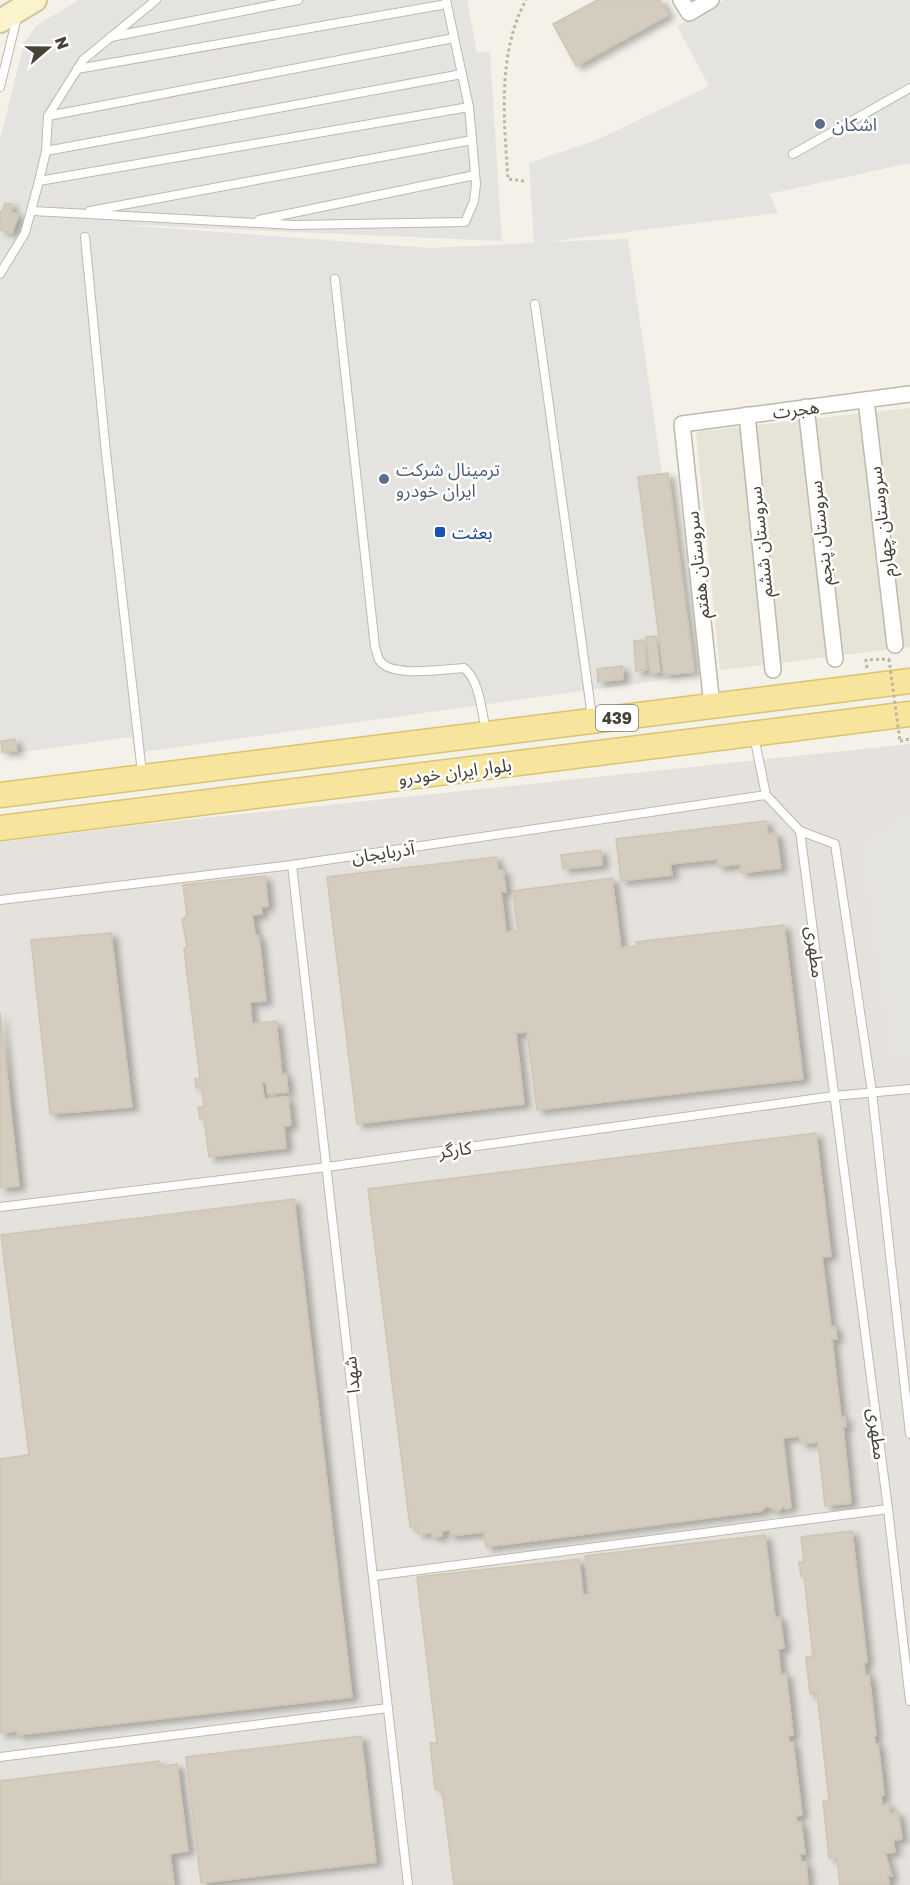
<svg xmlns="http://www.w3.org/2000/svg" width="910" height="1885" viewBox="0 0 910 1885" font-family="'Golos Text','Noto Sans Arabic',sans-serif">
	<style>
		.residential { fill: #e6e3d7 }
		.industrial { fill: #e5e2dd }
		.parking { fill: #e5e3e0 }
		.building { fill: #d4cdbf; stroke: #cec6b2; stroke-width: 1.5; filter: url(#shadow) }
		.lines { fill: none; stroke-linecap: round; stroke-linejoin: round }
		.lane-casing { stroke: #beb9ac; stroke-width: 10 }
		.street-casing { stroke: #beb9ac; stroke-width: 18 }
		.secondary-casing { stroke: #cfc69b; stroke-width: 26 }
		.primary-casing { stroke: #dbc46f; stroke-width: 27 }
		.path { stroke: #beb69e; stroke-width: 3; stroke-dasharray: 3 3; stroke-linecap: butt }
		.lane { stroke: #fff; stroke-width: 8 }
		.street { stroke: #fff; stroke-width: 15 }
		.secondary { stroke: #faf3cb; stroke-width: 22 }
		.primary { stroke: #f7e59e; stroke-width: 24 }
		.path-bridge { stroke: #beb69e; stroke-width: 3; stroke-dasharray: 3 3; stroke-linecap: butt }
		.service-dot { fill: #5c6f8a; stroke: #fff; stroke-width: 2 }
		.transit-dot { fill: #1a4fb4; stroke: #fff; stroke-width: 2 }
		.labels { text-anchor: middle; dominant-baseline: central; stroke-width: 5; stroke-linejoin: round; paint-order: stroke }
		.shield { fill: #fff; stroke: #7e7b73; stroke-width: 1.5 }
		.shield-label { font-size: 16px; font-weight: bold; fill: #464237 }
		.service-label { font-size: 18px; fill: #4e5e75; stroke: #fff; text-anchor: start }
		.street-label { font-size: 18px; fill: #464237; stroke: #fff }
		.transit-label { font-size: 18px; fill: #164399; stroke: #fff; text-anchor: start }
	</style>
	<defs>
		<filter id="shadow"><feDropShadow dx="6" dy="4" stdDeviation="3" flood-color="#0004"/></filter>
	</defs>
	<rect width="100%" height="100%" fill="#f3f1e8"/>
	<!-- residential -->
	<polygon class="residential" points="910,408 910,647 720,670 696,432"/>
	<!-- industrial -->
	<polygon class="industrial" points="910,744 910,1885 0,1885 0,842 138,825"/>
	<!-- parking -->
	<g class="parking">
		<polygon points="79,0 467,0 477,53 490,52 502,241 112,224 431,248 534,243 529,163 597,140 709,86 677,26 724,0 910,0 910,163 769,194 778,213 545,242 628,239 691,676 134,753 132,737 0,755 0,140 24,43 37,25"/>
		<polygon points="910,810 910,1057 891,1057 860,847"/>
	</g>
	<!-- building -->
	<g class="building">
		<polygon points="597,0 660,0 668,15 576,66 553,24"/>
		<polygon points="5,203 12,204 11,213 19,214 12,233 0,230 0,211 2,212"/>
		<polygon points="668,473 694,672 664,675 638,477"/>
		<polygon points="656,636 660,672 650,673 646,637"/>
		<polygon points="644,640 647,670 636,671 634,641"/>
		<polygon points="622,666 623,679 598,682 597,669"/>
		<polygon points="15,739 17,751 2,752 1,741"/>
		<polygon points="766,821 768,834 776,833 781,868 741,873 740,864 718,867 717,859 670,864 672,875 621,881 616,839"/>
		<polygon points="601,850 602,865 563,869 561,855"/>
		<polygon points="496,857 498,870 503,870 506,892 501,892 506,932 518,931 513,891 612,878 621,948 637,946 636,942 784,925 803,1079 537,1110 527,1032 516,1033 524,1104 357,1124 327,877"/>
		<polygon points="265,876 268,906 261,907 262,914 252,915 255,934 259,937 266,1001 250,1002 252,1024 276,1021 282,1075 286,1074 288,1092 268,1094 266,1082 262,1083 264,1099 288,1097 291,1125 284,1126 286,1148 209,1157 204,1118 200,1119 198,1107 204,1107 202,1087 196,1088 195,1079 200,1078 184,949 187,946 182,920 187,915 183,885"/>
		<polygon points="111,933 132,1107 50,1114 31,940"/>
		<polygon points="0,1013 19,1186 0,1188"/>
		<polygon points="816,1133 831,1256 822,1257 831,1327 835,1326 837,1339 832,1339 841,1418 845,1417 846,1427 843,1427 851,1503 825,1506 818,1442 802,1444 799,1436 783,1438 791,1507 786,1509 784,1506 778,1511 767,1506 761,1511 486,1547 484,1532 450,1536 450,1530 441,1531 442,1536 432,1537 432,1533 418,1534 417,1526 410,1527 368,1189"/>
		<polygon points="294,1199 352,1697 18,1735 17,1731 0,1733 0,1459 29,1455 1,1235"/>
		<polygon points="852,1531 867,1662 864,1663 865,1675 869,1675 876,1735 874,1736 875,1744 878,1744 884,1795 881,1796 882,1805 889,1804 890,1814 898,1812 902,1839 893,1840 895,1852 885,1853 892,1876 888,1876 889,1885 840,1885 837,1858 829,1858 823,1801 829,1801 817,1693 810,1694 806,1657 813,1656 804,1576 801,1576 799,1562 804,1562 801,1537"/>
		<polygon points="765,1535 775,1618 780,1617 784,1648 778,1649 781,1675 786,1674 793,1735 788,1736 789,1742 793,1742 802,1815 796,1816 797,1823 801,1822 805,1854 800,1854 801,1862 806,1862 808,1885 454,1885 442,1789 435,1789 430,1743 437,1743 417,1577 579,1559 583,1595 590,1594 585,1556"/>
		<polygon points="361,1736 376,1862 201,1883 186,1757"/>
		<polygon points="159,1761 158,1767 177,1764 188,1851 170,1854 174,1885 0,1885 0,1781"/>
	</g>
	<g class="lines">
		<!-- lane casing -->
		<g class="lane-casing">
			<g id="lane">
				<polyline points="111,37 298,0"/>
				<polyline points="77,69 447,4"/>
				<polyline points="0,87 17,17"/>
				<polyline points="48,116 454,38"/>
				<polyline points="46,151 462,74"/>
				<polyline points="793,154 910,88"/>
				<polyline points="39,181 46,151 48,116 83,60 156,0"/>
				<polyline points="33,211 294,225 465,222 474,201 476,184 469,107 446,0"/>
				<polyline points="90,211 472,140"/>
				<polyline points="259,220 475,175"/>
				<polyline points="85,237 106,453 142,773"/>
				<polyline points="0,274 25,233 39,181 469,107"/>
				<path d="M 335,279 L 375,647 C 377,651 377,658 380,661 C 392,678 445,669 464,668 C 480,681 481,710 486,730"/>
				<polyline points="535,304 592,717"/>
				<polyline points="766,795 800,831 835,844 872,1092 910,1434"/>
				<polyline points="800,831 888,1509 910,1701"/>
				<polyline points="292,865 408,1885"/>
				<polyline points="0,900 292,865 766,795 754,736"/>
				<polyline points="0,1207 327,1167 834,1096 910,1089"/>
				<polyline points="373,1576 888,1509"/>
				<polyline points="0,1757 388,1708"/>
			</g>
		</g>
		<!-- street casing -->
		<g class="street-casing">
			<g id="street">
				<polyline points="681,0 689,13 711,0"/>
				<polyline points="866,400 895,645"/>
				<polyline points="806,407 835,659"/>
				<polyline points="747,415 773,670"/>
				<polyline points="712,706 682,424 910,394"/>
			</g>
		</g>
		<!-- secondary casing -->
		<g class="secondary-casing">
			<polyline id="secondary" points="0,21 35,0"/>
		</g>
		<!-- primary casing -->
		<g class="primary-casing">
			<g id="primary">
				<polyline points="0,795 910,681"/>
				<polyline points="0,828 910,714"/>
			</g>
		</g>
		<!-- path -->
		<g class="path">
			<path d="M 524,181 L 508,179 C 504,121 497,53 526,0"/>
			<polyline points="867,668 866,660 889,659"/>
			<polyline points="900,741 910,739"/>
		</g>
		<!-- lane -->
		<use href="#lane" class="lane"/>
		<!-- street -->
		<use href="#street" class="street"/>
		<!-- secondary -->
		<use href="#secondary" class="secondary"/>
		<!-- primary -->
		<use href="#primary" class="primary"/>
		<!-- path-bridge -->
		<polyline class="path-bridge" points="889,659 900,741"/>
	</g>
	<!-- markers -->
	<g class="service-dot">
		<circle cx="820" cy="124" r="6"/>
		<circle cx="384" cy="479" r="6"/>
	</g>
	<rect class="transit-dot" x="434" y="526" width="12" height="12" rx="3"/>
	<g class="labels">
		<!-- shield labels -->
		<rect class="shield" x="596" y="705" width="42" height="26" rx="4.5"/>
		<g class="shield-label">
			<text x="617" y="718">439</text>
		</g>
		<!-- service labels -->
		<g class="service-label">
			<text x="832" y="124">اشکان</text>
			<text x="396" y="469">ترمینال شرکت<tspan x="396" dy="21">ایران خودرو</tspan></text>
		</g>
		<!-- street labels -->
		<g class="street-label">
			<text transform="translate(796 409) rotate(-7)">هجرت</text>
			<text transform="translate(881 522) rotate(-97)">سروستان چهارم</text>
			<text transform="translate(820 533) rotate(-96)">سروستان پنجم</text>
			<text transform="translate(760 542) rotate(-96)">سروستان ششم</text>
			<text transform="translate(697 565) rotate(-96)">سروستان هفتم</text>
			<text transform="translate(455 771) rotate(-7)">بلوار ایران خودرو</text>
			<text transform="translate(383 852) rotate(-8)">آذربایجان</text>
			<text transform="translate(816 952) rotate(83)">مطهری</text>
			<text transform="translate(455 1149) rotate(-8)">کارگر</text>
			<text transform="translate(351 1375) rotate(-96)">شهدا</text>
			<text transform="translate(878 1434) rotate(83)">مطهری</text>
		</g>
		<!-- transit labels -->
		<g class="transit-label">
			<text x="452" y="532">بعثت</text>
		</g>
	</g>
	<!-- north arrow -->
	<g transform="translate(48 48) rotate(70)" stroke="#ffffff" stroke-width="4.5" paint-order="stroke">
	<path d="M0-4.5L10 22L0 15L-10 22Z" fill="#464237"/>
	<text y="-9" font-size="16" font-weight="bold" text-anchor="middle" fill="#464237">N</text>
	</g>
</svg>
